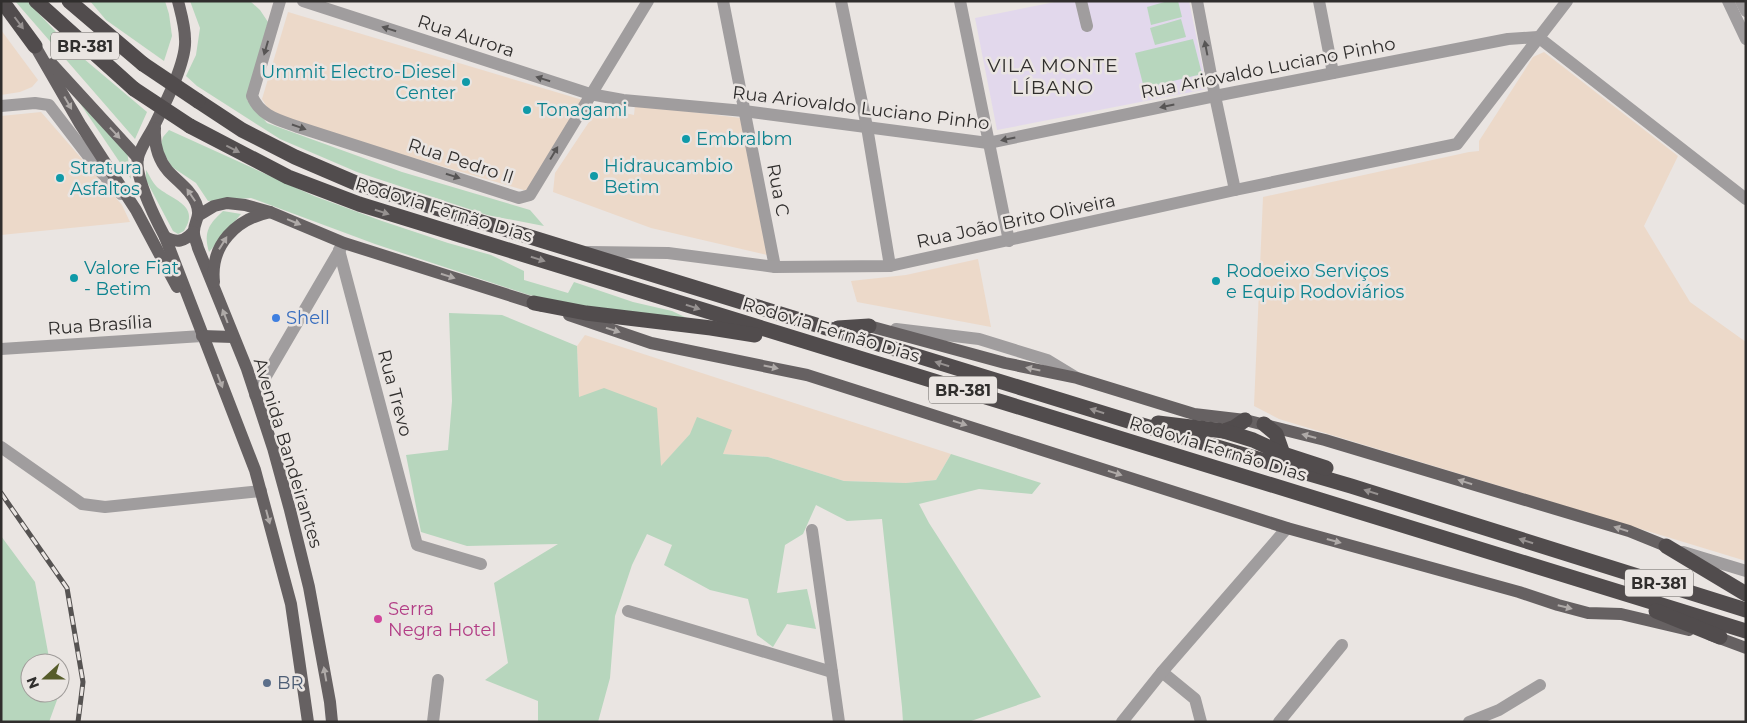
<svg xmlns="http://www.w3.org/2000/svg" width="1747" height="723" viewBox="0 0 1747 723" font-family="Montserrat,sans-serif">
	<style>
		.industrial { fill: #ecd9c9 }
		.education { fill: #e2d8ec }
		.green { fill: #b7d6bd }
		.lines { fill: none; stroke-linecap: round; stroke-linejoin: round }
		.minor { stroke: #a09d9e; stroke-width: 12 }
		.major { stroke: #666162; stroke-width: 12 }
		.highway { stroke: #514c4d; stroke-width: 15 }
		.rail-casing { stroke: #565352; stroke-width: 5 }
		.rail { stroke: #eae5e2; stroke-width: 3; stroke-dasharray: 9; stroke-linecap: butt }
		.highway-bridge { stroke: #514c4d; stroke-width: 15 }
		.oneway { fill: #969190 }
		.oneway2 { fill: #575555 }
		.oneway3 { fill: #afaaa8 }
		.culture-dot { fill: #0f9aa8; stroke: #eae5e2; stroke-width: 2 }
		.shop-dot { fill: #3f7fe0; stroke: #eae5e2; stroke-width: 2 }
		.hotel-dot { fill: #d1479c; stroke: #eae5e2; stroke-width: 2 }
		.service-dot { fill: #5c6f8a; stroke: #eae5e2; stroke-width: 2 }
		.labels { text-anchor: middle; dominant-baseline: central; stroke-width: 5; stroke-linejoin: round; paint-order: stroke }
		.shield { fill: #eae5e2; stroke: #686563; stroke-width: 1 }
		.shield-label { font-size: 16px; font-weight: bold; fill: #302e2d }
		.street-label { font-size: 18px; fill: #302e2d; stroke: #eae5e2 }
		.culture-label { font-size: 18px; fill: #0d838f; stroke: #eae5e2; text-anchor: start }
		.shop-label { font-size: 18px; fill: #366cbe; stroke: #eae5e2; text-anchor: start }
		.hotel-label { font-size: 18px; fill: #b23c85; stroke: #eae5e2; text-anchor: start }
		.service-label { font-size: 18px; fill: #4e5e75; stroke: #eae5e2; text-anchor: start }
		.neighbourhood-label { font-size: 19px; letter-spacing: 1px; fill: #302e2d; stroke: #eae5e2 }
	</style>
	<rect width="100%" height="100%" fill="#eae5e2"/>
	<!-- industrial -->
	<g class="industrial">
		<polygon points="288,12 586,101 527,191 273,117 262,99"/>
		<polygon points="1,30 38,80 32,87 20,92 1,95"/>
		<polygon points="1544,52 1678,156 1644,226 1690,302 1746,342 1746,561 1279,419 1254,406 1263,197 1469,152 1479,151 1479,141 1533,57"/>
		<polygon points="635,105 741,118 767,255 651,228 553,192 555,173 599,107 634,115"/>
		<polygon points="41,112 122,205 130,222 1,235 1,116"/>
		<polygon points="978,259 991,327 857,302 851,281 906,275"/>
		<polygon points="585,335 951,454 936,480 906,483 844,481 768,457 723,454 690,434 661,467 579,397 577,346"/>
	</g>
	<!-- education -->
	<polygon class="education" points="1060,1 1189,1 1207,89 997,130 975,18"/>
	<!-- green -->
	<g class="green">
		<polygon points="15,1 27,1 71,48 147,112 135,139"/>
		<polygon points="90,1 165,1 169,14 172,36 164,61 106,20"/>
		<polygon points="190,1 250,1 260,10 268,22 247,100 267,123 402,172 530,210 544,226 487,215 357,172 280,139 197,86 186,76 196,55 200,28"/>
		<polygon points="1168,1 1178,1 1182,17 1151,25 1147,7"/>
		<polygon points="1181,19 1186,37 1155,45 1150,28"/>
		<polygon points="1193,39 1202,74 1144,88 1135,53"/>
		<polygon points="71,90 127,151 131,179"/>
		<polygon points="169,130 314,196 382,221 448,243 491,255 524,271 524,280 568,293 574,282 633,302 672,311 689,319 604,310 529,295 375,244 251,198 208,201 196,183 172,167 160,147 163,137"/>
		<path d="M 146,170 C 150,176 152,182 157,187 C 172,200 201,205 184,231 L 178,234 L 173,231 L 146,180 Z"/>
		<path d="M 223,211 L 241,214 L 209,252 C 203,232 209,224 223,211 Z"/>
		<polygon points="449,313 502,315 577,346 579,397 604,388 657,408 661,466 690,434 697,417 732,430 723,454 768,457 844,481 906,483 936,480 951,454 1041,483 1032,494 979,489 919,504 929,523 1041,697 968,722 903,722 902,707 882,519 847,521 816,505 803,534 785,545 777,593 807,589 816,629 787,624 773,647 757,635 748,599 710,590 664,565 672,545 647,534 632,565 615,616 610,678 598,722 538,722 538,701 485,680 508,663 494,583 558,544 467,546 421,532 406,455 448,450 452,401"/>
		<polygon points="1,536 35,582 50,663 30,663 30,693 56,693 57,700 49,722 1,722"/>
	</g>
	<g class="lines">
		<!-- minor -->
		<g class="minor">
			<path d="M 280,1 L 252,96 C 260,116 279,120 298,127 L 519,198 L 530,195 L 648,1"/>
			<polyline points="303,1 590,94 623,100 744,111 988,143 1215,96 1508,39 1538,37 1746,199"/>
			<polyline points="723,1 775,267"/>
			<polyline points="841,1 867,127 890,266"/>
			<polyline points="960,1 1009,241"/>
			<polyline points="1081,1 1087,26"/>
			<polyline points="1197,1 1215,96 1235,190"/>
			<polyline points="1319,1 1333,73"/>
			<polyline points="1728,1 1746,39"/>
			<polyline points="1741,1 1746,11"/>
			<polyline points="1,106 35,103 49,105 99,170 121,194"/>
			<polyline points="339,250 417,545 481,564"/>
			<polyline points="588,252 668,253 775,267 890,266 1235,190 1457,144 1567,1"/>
			<polyline points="896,329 979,339 1047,360 1075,377"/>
			<polyline points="1,349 202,336"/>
			<polyline points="255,395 342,246"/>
			<polyline points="1,447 82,504 105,507 261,491"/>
			<polyline points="812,530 839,722"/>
			<polyline points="1683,552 1746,571"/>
			<polyline points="628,611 832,672"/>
			<polyline points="1162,672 1195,699 1201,722"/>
			<polyline points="433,722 438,680"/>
			<polyline points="1122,722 1162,672 1287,528"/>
			<polyline points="1279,722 1342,645"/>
			<polyline points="1469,722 1499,710 1540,685"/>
		</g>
		<!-- major -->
		<g class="major">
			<path d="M 178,1 C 181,13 185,26 185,39 C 187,61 165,104 155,124 C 150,135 140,147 138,158 C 134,176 156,220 165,237 L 255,470 L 291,604 L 308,722"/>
			<polyline points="35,46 80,124 136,210 177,287"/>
			<polyline points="52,64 138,158"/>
			<path d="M 155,128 C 154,143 158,159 168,171 C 178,182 190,189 196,203 C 202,218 193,222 194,233 C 194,238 197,243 198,248 L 247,369 L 273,448 L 290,510 L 309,587 L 330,702 L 332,722"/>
			<polyline points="199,215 214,206 227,203 245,205 270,212 344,243 543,306"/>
			<path d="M 165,237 C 177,243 184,242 193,232"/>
			<path d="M 214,282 C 210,245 236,219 270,212"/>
			<polyline points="569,315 651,343 807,375 1287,528 1519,592 1558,605 1588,613 1621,614 1689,630"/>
			<polyline points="869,326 1005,363 1077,378 1194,414 1245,420 1325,440 1629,531 1666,546"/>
			<polyline points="202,336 233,337"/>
			<polyline points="1711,635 1746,648"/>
		</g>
		<!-- highway -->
		<g class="highway">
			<polyline points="2,1 35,46"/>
			<polyline points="36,1 134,89"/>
			<polyline points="69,1 143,64"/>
			<polyline points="198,101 242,130 295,157 358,184 1135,423 1351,486 1746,610"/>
			<polyline points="190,126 288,177 359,204 1746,631"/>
			<polyline points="534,303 586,313 711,328 755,335"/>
			<polyline points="838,328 869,326"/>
			<polyline points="1158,423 1224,431 1235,427 1245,420"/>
			<polyline points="1264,424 1276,434 1283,454"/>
			<polyline points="1224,431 1253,440 1283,454 1326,468"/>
			<polyline points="1666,546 1746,594"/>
			<polyline points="1656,611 1720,637"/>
		</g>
		<!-- rail casing -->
		<g class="rail-casing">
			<polyline id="rail" points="1,493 67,588 83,682 78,722"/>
		</g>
		<!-- rail -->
		<use href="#rail" class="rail"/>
		<!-- highway-bridge -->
		<g class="highway-bridge">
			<polyline points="143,64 198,101"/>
			<polyline points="134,89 190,126"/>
		</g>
	</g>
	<!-- one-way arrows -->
	<defs><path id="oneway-solid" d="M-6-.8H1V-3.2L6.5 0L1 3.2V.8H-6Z" transform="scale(1.25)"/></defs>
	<g class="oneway">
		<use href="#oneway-solid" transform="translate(19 23) rotate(53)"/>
		<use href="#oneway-solid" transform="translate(233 149) rotate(27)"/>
		<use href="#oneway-solid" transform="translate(382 212) rotate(17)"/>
		<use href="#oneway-solid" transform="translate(538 259) rotate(17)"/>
		<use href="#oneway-solid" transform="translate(693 307) rotate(17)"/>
		<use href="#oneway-solid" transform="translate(942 364) rotate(-163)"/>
		<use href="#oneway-solid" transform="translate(1097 411) rotate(-163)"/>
		<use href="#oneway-solid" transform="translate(1371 492) rotate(-162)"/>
		<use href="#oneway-solid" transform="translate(1526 541) rotate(-162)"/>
	</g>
	<g class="oneway2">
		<use href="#oneway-solid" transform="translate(389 29) rotate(-162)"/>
		<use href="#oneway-solid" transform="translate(266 48) rotate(106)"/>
		<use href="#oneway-solid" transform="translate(1206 48) rotate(-101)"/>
		<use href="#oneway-solid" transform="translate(543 79) rotate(-162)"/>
		<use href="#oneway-solid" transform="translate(1167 106) rotate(168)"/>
		<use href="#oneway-solid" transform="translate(299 127) rotate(19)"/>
		<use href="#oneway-solid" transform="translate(1008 139) rotate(168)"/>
		<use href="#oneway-solid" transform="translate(554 153) rotate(-59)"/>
		<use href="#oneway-solid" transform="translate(453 176) rotate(18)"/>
	</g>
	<g class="oneway3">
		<use href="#oneway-solid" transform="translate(68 103) rotate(60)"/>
		<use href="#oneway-solid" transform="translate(115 133) rotate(47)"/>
		<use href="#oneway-solid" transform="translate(191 195) rotate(-124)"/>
		<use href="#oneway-solid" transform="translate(294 222) rotate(22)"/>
		<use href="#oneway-solid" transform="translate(223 243) rotate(-58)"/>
		<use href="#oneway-solid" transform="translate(448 276) rotate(18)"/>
		<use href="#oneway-solid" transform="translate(225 316) rotate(-111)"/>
		<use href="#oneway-solid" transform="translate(613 330) rotate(18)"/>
		<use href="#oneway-solid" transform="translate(771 367) rotate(12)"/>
		<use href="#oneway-solid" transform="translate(1033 369) rotate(-168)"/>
		<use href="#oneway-solid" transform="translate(220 381) rotate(69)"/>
		<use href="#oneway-solid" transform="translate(960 423) rotate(18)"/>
		<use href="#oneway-solid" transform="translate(1309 436) rotate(-165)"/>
		<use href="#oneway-solid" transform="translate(1115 473) rotate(18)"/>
		<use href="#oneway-solid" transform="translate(1465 482) rotate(-163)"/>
		<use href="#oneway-solid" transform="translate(268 517) rotate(75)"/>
		<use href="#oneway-solid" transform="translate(1621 529) rotate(-163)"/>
		<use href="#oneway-solid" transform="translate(1334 541) rotate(15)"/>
		<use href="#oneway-solid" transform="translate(1565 607) rotate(14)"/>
		<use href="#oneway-solid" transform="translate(325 674) rotate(-100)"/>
	</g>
	<!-- markers -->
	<g class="culture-dot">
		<circle cx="466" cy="82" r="5"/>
		<circle cx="527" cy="110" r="5"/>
		<circle cx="686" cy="139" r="5"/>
		<circle cx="594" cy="176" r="5"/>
		<circle cx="60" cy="178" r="5"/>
		<circle cx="74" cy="278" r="5"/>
		<circle cx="1216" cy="281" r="5"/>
	</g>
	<circle class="shop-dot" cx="276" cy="318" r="5"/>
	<circle class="hotel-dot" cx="378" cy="619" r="5"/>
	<circle class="service-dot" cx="267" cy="683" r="5"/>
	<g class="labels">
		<!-- shield labels -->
		<g class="shield">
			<rect x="51" y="32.5" width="68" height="27" rx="4"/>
			<rect x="929" y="376.5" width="68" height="27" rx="4"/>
			<rect x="1625" y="569.5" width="68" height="27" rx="4"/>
		</g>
		<g class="shield-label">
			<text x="85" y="46">BR-381</text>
			<text x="963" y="390">BR-381</text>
			<text x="1659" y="583">BR-381</text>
		</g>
		<!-- street labels -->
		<g class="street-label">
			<text transform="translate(466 36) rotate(18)">Rua Aurora</text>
			<text transform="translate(1268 68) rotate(-11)">Rua Ariovaldo Luciano Pinho</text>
			<text transform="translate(861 108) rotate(7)">Rua Ariovaldo Luciano Pinho</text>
			<text transform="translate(461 161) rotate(18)">Rua Pedro II</text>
			<text transform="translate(778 190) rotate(79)">Rua C</text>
			<text transform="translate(444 210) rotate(17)">Rodovia Fernão Dias</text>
			<text transform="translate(1016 221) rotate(-12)">Rua João Brito Oliveira</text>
			<text transform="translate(100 325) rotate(-4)">Rua Brasília</text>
			<text transform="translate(831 330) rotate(17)">Rodovia Fernão Dias</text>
			<text transform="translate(395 393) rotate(75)">Rua Trevo</text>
			<text transform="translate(1218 449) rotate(17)">Rodovia Fernão Dias</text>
			<text transform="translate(288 453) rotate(73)">Avenida Bandeirantes</text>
		</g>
		<!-- culture labels -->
		<g class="culture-label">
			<text x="456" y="72" text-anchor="end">Ummit Electro-Diesel<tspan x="456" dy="21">Center</tspan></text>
			<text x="537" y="110">Tonagami</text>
			<text x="696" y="139">Embralbm</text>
			<text x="604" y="166">Hidraucambio<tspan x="604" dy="21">Betim</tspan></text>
			<text x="70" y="168">Stratura<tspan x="70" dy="21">Asfaltos</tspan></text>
			<text x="84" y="268">Valore Fiat<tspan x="84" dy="21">- Betim</tspan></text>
			<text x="1226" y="271">Rodoeixo Serviços<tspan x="1226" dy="21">e Equip Rodoviários</tspan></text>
		</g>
		<!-- shop labels -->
		<g class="shop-label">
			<text x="286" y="318">Shell</text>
		</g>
		<!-- hotel labels -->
		<g class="hotel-label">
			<text x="388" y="609">Serra<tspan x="388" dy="21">Negra Hotel</tspan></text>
		</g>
		<!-- service labels -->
		<g class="service-label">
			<text x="277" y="683">BR</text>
		</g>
		<!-- neighbourhood labels -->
		<g class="neighbourhood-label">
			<text x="1053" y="65">VILA MONTE<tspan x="1053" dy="22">LÍBANO</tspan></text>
		</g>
	</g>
	<!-- border -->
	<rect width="1747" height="723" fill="none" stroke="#302e2d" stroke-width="5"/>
	<!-- north arrow -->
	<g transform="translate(45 678) rotate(249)"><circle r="24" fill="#eae5e2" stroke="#a09c9a"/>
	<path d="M0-4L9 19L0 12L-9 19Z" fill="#565c2a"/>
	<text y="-8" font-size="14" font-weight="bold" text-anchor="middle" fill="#302e2d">N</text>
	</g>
</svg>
